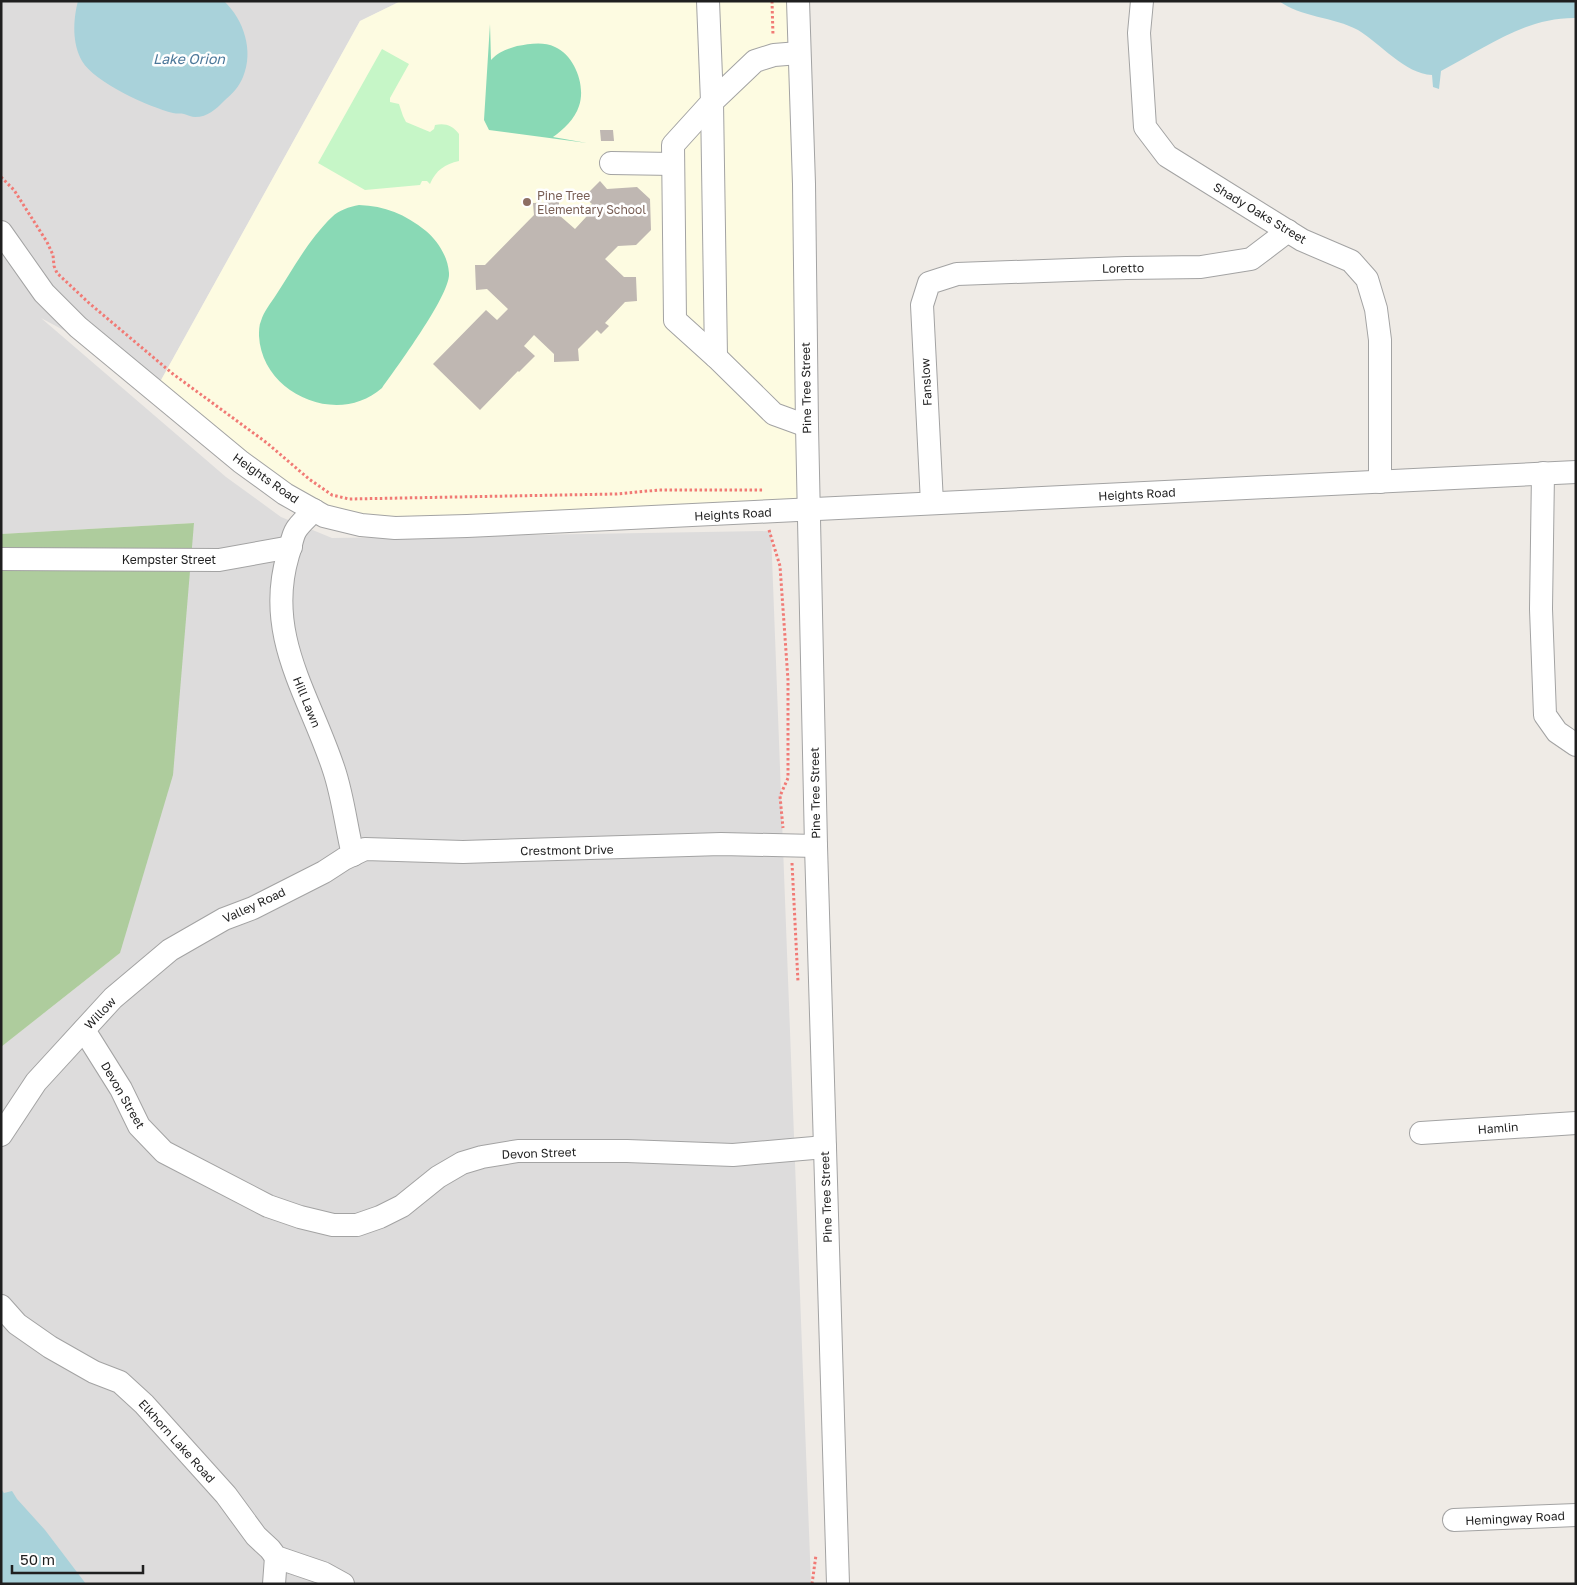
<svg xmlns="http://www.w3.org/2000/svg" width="1577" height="1585" viewBox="0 0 1577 1585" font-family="'Golos Text',sans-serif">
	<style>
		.residential { fill: #dddcdc }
		.education { fill: #fdfbe1 }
		.forest { fill: #aecc9d }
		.park { fill: #c6f6c7 }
		.pitch { fill: #89d9b5 }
		.water { fill: #a9d2da }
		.building { fill: #bfb7b2 }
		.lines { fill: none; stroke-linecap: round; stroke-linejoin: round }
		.minor-casing { stroke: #a3a3a3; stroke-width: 24 }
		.path { stroke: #f17a75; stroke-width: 3; stroke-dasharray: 2.5 2.5; stroke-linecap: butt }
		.minor { stroke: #fff; stroke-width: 22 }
		.education-dot { fill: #8d6e63; stroke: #fff; stroke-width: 2 }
		.labels { text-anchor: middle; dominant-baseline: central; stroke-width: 5; stroke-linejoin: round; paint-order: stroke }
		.education-label { font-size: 12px; fill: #785e54; stroke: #fff; text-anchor: start }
		.street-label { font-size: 12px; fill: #1f1f1f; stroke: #fff }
		.water-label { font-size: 14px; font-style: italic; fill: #4b7799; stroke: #fff }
	</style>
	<rect width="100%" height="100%" fill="#efebe6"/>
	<!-- residential -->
	<polygon class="residential" points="1,1 401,1 360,21 160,382 41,318 226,477 281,517 332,538 771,531 811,1584 1,1584 1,1047 120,953 194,523 1,534"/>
	<!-- education -->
	<polygon class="education" points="401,1 790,1 802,502 376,519 332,512 291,491 160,382 360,21"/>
	<!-- forest -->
	<polygon class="forest" points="194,523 173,775 120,953 1,1047 1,534"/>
	<!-- park -->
	<path class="park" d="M 382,49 L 409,64 L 390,98 L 390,102 L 399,104 L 403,116 L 406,122 L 430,132 L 434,129 L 435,125 C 445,123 452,125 459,134 L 459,161 C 445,164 436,170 430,184 L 427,181 L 422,181 L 420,185 L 365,190 L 318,163 Z"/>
	<!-- pitch -->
	<g class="pitch">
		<path d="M 490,24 L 491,60 C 498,52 507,49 517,46 C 529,44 543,41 555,47 C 575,56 586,86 579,106 C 575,119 563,130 553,137 L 587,143 L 489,130 L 484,120 Z"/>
		<path d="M 359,205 C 385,206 405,214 426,231 C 438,241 448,257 449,273 C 451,294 396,368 382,388 C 338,427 262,394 259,336 C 259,331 259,325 261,321 C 264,311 271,303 276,295 C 293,269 309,239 332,217 C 339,210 349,207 359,205 Z"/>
	</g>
	<!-- water -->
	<g class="water">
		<path d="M 78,1 L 224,1 C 244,20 254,51 243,77 C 239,87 232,94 224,101 C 216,109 208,117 195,117 C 192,117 188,115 184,114 C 181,113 177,114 173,113 C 149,107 95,83 82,61 C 72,43 73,20 78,1 Z"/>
		<path d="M 1279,1 L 1576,1 L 1576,18 C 1525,17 1484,49 1441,71 L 1439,89 L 1433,87 L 1432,75 C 1405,74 1380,43 1358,30 C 1334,17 1300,17 1279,1 Z"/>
		<polygon points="1,1489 4,1493 12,1491 17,1499 45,1530 86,1584 1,1584"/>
	</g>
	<!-- building -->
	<g class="building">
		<polygon points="600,130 613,130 614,141 601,141"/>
		<polygon points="600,181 607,189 637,187 650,199 651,230 636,245 618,246 605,259 624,277 636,277 637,301 625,302 605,323 609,326 601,334 597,330 578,349 579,361 554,362 554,354 534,335 524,346 535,356 519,372 518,371 480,410 433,364 486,310 497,320 508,309 487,289 476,290 475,265 485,265 534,215 533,203 559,202 559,215 575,229 587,216 592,215 586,210 592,204 584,197"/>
	</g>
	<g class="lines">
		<!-- minor casing -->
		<g class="minor-casing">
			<g id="minor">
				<polyline points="708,1 712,102 673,145 675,320 716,357 774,414 807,426"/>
				<polyline points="798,1 804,184 807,426 816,846 838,1584"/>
				<polyline points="1142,1 1139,33 1145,127 1167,156 1302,240 1351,261 1367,279 1376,309 1380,340 1380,482"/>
				<polyline points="611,163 673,164"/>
				<polyline points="1,232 44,293 78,327 241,462 285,494 324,516 361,525 395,528 467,526 1576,472"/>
				<polyline points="716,357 712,102 755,61 774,55 799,53"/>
				<polyline points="1543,473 1541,609 1545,715 1557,732 1576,745"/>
				<polyline points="932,503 922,305 929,283 957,274 1126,268 1201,267 1251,259 1288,231"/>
				<path d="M 314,510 C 309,516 300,523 296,530 C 292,536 291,547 288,555 C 264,636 310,696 334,770 C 343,797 346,826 353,855"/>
				<polyline points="1,559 219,560 291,547"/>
				<polyline points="84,1030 121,1089 139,1126 164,1152 268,1206 300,1217 333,1225 357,1225 380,1217 402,1206 438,1177 462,1163 482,1157 518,1151 627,1151 733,1155 825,1147"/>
				<polyline points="1421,1133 1576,1123"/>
				<polyline points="1,1135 36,1082 113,998 170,950 224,919 253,908 324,872 344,859 365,849 463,852 721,844 816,846"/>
				<polyline points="1,1306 17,1324 50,1347 94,1372 120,1382 144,1404 226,1495 256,1536 270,1549 276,1557 323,1573 343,1584"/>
				<polyline points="1454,1520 1576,1515"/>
				<polyline points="274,1584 276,1557"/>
			</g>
		</g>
		<!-- path -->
		<g class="path">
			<polyline points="772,1 773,36"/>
			<polyline points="1,177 14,190 47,242 53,255 54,266 57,273 89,303 173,374 267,443 309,479 332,495 349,499 616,494 659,490 763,490"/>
			<polyline points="769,530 780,566 788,680 788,778 780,796 783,828"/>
			<polyline points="792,863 798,982"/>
			<polyline points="812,1584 816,1555"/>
		</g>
		<!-- minor -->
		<use href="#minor" class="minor"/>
	</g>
	<!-- markers -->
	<circle class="education-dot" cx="527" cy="202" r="5"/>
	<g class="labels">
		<!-- education labels -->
		<g class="education-label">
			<text x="537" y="195">Pine Tree<tspan x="537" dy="14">Elementary School</tspan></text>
		</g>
		<!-- street labels -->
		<g class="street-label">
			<text transform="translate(1260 213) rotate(31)">Shady Oaks Street</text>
			<text transform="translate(1123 268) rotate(-1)">Loretto</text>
			<text transform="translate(926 382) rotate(-93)">Fanslow</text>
			<text transform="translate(806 388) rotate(-91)">Pine Tree Street</text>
			<text transform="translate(266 478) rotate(35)">Heights Road</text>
			<text transform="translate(1137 494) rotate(-3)">Heights Road</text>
			<text transform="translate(733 514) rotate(-3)">Heights Road</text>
			<text x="169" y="559">Kempster Street</text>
			<text transform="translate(307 702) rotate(68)">Hill Lawn</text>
			<text transform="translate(815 793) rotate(-91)">Pine Tree Street</text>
			<text transform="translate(567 850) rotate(-1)">Crestmont Drive</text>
			<text transform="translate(254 905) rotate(-25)">Valley Road</text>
			<text transform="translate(100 1013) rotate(-46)">Willow</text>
			<text transform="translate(123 1095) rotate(60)">Devon Street</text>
			<text transform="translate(1498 1128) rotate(-4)">Hamlin</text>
			<text transform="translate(539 1153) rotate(-2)">Devon Street</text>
			<text transform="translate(826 1197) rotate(-92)">Pine Tree Street</text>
			<text transform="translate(177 1441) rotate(48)">Elkhorn Lake Road</text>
			<text transform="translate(1515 1518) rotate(-3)">Hemingway Road</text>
		</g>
		<!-- water labels -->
		<g class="water-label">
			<text x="189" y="58">Lake Orion</text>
		</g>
	</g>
	<!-- border -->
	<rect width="1577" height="1585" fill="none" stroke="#1f1f1f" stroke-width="5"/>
	<!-- scale -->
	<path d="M12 1565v8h131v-8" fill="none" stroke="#1f1f1f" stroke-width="2.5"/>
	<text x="20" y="1565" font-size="15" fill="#1f1f1f" stroke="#ffffff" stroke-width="4" paint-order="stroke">50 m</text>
</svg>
